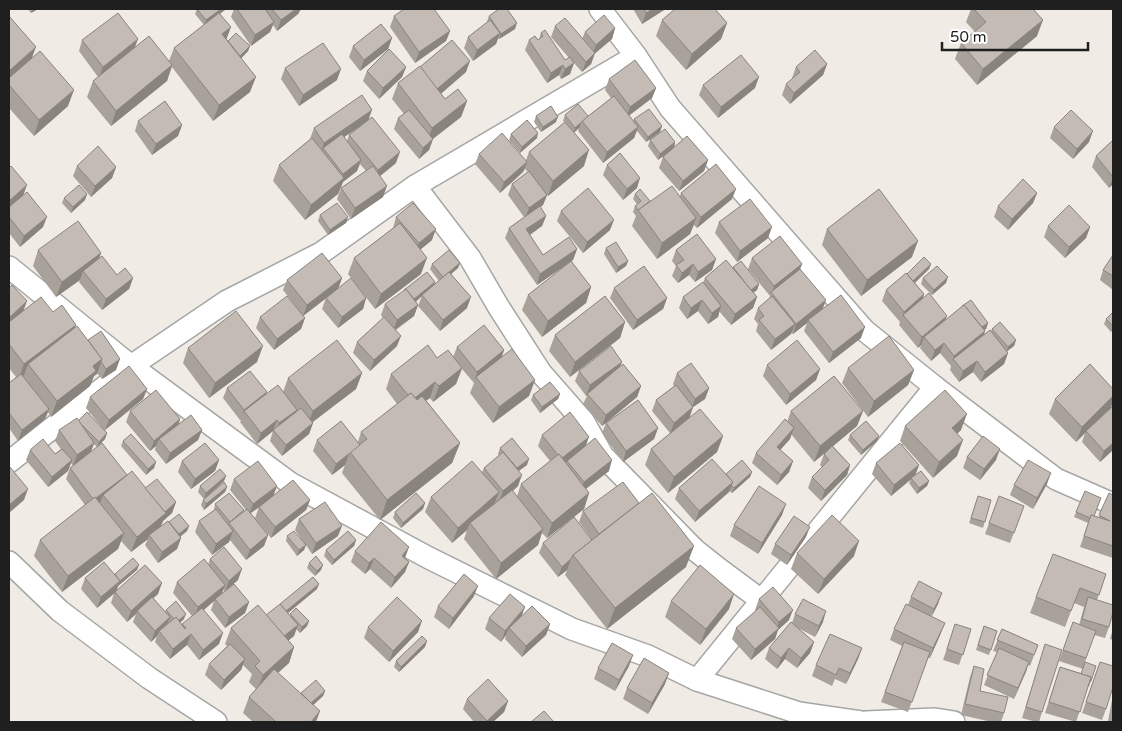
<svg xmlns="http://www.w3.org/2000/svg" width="1122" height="731" viewBox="0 0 1122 731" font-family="'Varela Round',sans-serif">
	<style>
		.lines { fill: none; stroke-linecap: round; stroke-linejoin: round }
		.minor-casing { stroke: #a6a6a6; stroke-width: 24 }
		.minor { stroke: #fff; stroke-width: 21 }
		.wall { fill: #a9a29b; fill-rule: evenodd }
		.shaded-wall { fill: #89847e }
		.building { fill: #c4bcb4; stroke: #89847e }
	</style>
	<rect width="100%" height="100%" fill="#f0ece5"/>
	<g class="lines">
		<!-- minor casing -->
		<g class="minor-casing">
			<g id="minor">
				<polyline points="600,9 636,56 670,108 864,330 935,387 1056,479 1113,504"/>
				<polyline points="415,186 470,258 498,306 541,373 584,422 603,456 695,550 719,569 761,600"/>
				<polyline points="9,267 131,366 290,483 429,558 572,629 648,656 697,680 799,713 861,722"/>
				<polyline points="9,462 131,366 227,301 321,253 415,186 636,56"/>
				<polyline points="9,562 60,611 149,678 216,722"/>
				<polyline points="697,680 935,387"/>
				<polyline points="866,722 935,719 954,722"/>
			</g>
		</g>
		<!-- minor -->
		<use href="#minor" class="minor"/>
	</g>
	<!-- wall -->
	<g class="wall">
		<polygon points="28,9 38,9 31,13"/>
		<polygon points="197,9 226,9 220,14 227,40 228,41 250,46 248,51 241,58 250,92 213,121 172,67 167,81 111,126 87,97 93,81 98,77 79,51 82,40 136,47 169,61 174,48 204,25 195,14"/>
		<polygon points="234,9 301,9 298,14 277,31 273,25 270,32 251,46 231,17"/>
		<polygon points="633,9 665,9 664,10 642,24"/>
		<polygon points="971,9 1033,9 1037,36 977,85 955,59 961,43 975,32 966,22"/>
		<polygon points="9,16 32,58 68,106 34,136 9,108"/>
		<polygon points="394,16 450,31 446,41 415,63 390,27"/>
		<polygon points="489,16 515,29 499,39 498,38 496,44 473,61 464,48 468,37 488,22 487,21"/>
		<polygon points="662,20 727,23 721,39 686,70 656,36"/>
		<polygon points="555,26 582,39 585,32 615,28 612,39 595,53 591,64 582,72 574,63 570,74 561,79 559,75 547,83 525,50 529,40 538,40 539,39 541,33 565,60 569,58 551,37"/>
		<polygon points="392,38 388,49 360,71 349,57 353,46"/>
		<polygon points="827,64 823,75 790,104 782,95 786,84 793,78 792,78 796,67"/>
		<polygon points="406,67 402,77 379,99 363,81 367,71"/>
		<polygon points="420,67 466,72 441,94 445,99 467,101 461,117 433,139 429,150 419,159 394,129 398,118 404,114 392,99 398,83"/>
		<polygon points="285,68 337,80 299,106 281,79"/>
		<polygon points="609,79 656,88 652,98 629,115 633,121 634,119 662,126 660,132 646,142 637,131 634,138 603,163 578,131 579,128 574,133 584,166 548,196 547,195 543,205 540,207 546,216 542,226 530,235 543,255 577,249 573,260 571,261 591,287 586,303 542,337 522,310 528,295 567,264 537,285 505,238 509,228 524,217 508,195 512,184 528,172 525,169 523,172 500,193 475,164 479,154 526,160 529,152 565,122 563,121 565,115 588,116 611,98 605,90"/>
		<polygon points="703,85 755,88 718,118 699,95"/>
		<polygon points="536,116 556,122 541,132 534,122"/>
		<path d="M 368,120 L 396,163 L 380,176 L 383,197 L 351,219 L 337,199 L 341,188 L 366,171 L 360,164 L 357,171 L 343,182 L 338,194 L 305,220 L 273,181 L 279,165 L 310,139 L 314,128 ZM 362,125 L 349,135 L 347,141 L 344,137 Z"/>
		<polygon points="138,121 182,125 178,136 152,155 135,131"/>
		<polygon points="1054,127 1089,142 1073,159 1050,138"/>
		<polygon points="511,134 537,138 520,153 509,140"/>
		<polygon points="650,140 675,142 674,148 658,160 648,146"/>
		<polygon points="1113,140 1113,184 1109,188 1092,167 1096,156"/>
		<polygon points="663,157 708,160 704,171 679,191 659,168"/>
		<polygon points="607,165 637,188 623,200 603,175"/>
		<polygon points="77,166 116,167 112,178 91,197 73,176"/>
		<polygon points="9,168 24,195 43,227 20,247 9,233"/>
		<polygon points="681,193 732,199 697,228 694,225 690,234 657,259 632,226 636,216 633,212 635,206 637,204 633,199 635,194 650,201 680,196"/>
		<polygon points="1037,193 1033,203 1008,230 994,217 998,206"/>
		<polygon points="87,194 85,200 71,213 62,203 64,198"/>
		<polygon points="561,211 610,230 583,253 557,221"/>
		<polygon points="320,215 346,223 328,235 318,221"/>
		<polygon points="396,217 432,240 420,250 421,274 375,309 348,274 354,258 393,228"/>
		<polygon points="719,222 768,238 737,262 715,233"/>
		<polygon points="1048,226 1090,227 1086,238 1065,258 1044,237"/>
		<polygon points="827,229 912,257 861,296 822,245"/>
		<polygon points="606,248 628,261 626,266 616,273 604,254"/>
		<polygon points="38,250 101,253 99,258 117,275 133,278 129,289 102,310 79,282 80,280 56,297 33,266"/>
		<polygon points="676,250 716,259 712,270 695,282 689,275 678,283 672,276 676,266 672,261"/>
		<polygon points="1113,255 1113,290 1100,280 1103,270"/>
		<polygon points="752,258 802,264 800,269 822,309 861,338 829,363 804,331 807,323 793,334 791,333 791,334 771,350 756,331 758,324 754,319 758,308 769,299 770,296 748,269"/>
		<polygon points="460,263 458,268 451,274 467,308 440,331 418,306 422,296 416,302 418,305 414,316 396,330 397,346 370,371 353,353 357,342 383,318 381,315 385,304 435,282 434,286 439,281 430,269 432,264"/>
		<polygon points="931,264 929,269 915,283 924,294 923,298 946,320 961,307 962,306 988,323 986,329 984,330 985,331 984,335 991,331 992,329 1016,340 1014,346 1007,351 1008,353 1004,364 981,382 973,372 959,382 950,370 951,366 940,353 931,361 920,348 921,345 918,348 899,325 900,322 882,301 886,290"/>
		<polygon points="733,267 759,284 757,290 753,293 757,297 753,308 731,325 719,311 718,317 708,324 698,311 687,319 679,308 683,297 703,283 705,278"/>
		<polygon points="342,278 338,289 303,316 283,290 287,280"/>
		<polygon points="923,278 946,283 932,295 921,284"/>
		<polygon points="9,288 23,311 53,312 75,328 116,370 102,379 97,373 97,374 94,376 90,386 51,417 48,412 45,419 18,441 9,428 9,383 16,377 9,368"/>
		<polygon points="614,288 667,298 663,309 633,330 610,298"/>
		<polygon points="326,298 366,298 363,309 338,328 322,309"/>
		<polygon points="1113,312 1113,330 1111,332 1104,324 1106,319"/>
		<polygon points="260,317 305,318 301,329 274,350 256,328"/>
		<polygon points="625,322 620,338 570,377 549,351 555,335"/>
		<polygon points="457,347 504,350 502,357 535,380 529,396 493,423 470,393 474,383 462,369 456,384 433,402 430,398 426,400 460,443 452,463 380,520 342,473 345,465 332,475 313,451 317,440 358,442 361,432 397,404 386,389 391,374 437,358 453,357"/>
		<polygon points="188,348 257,362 209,398 183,363"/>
		<polygon points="767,365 820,369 816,380 786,405 763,376"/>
		<polygon points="621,366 641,386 637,397 607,422 658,428 654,439 623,462 602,433 606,423 602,426 583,404 587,396 586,396 575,381 579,371"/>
		<polygon points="848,368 914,370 908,385 868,417 842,383"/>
		<polygon points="362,373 356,389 313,422 313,423 309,434 282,456 270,441 273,431 257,444 240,422 241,420 240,420 223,398 227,388 267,392 266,394 283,392 288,378"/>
		<polygon points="677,373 709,388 705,399 693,407 690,417 723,436 717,452 668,493 645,465 651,449 670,433 652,411 656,400 674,386 673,384"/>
		<polygon points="147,389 143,399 105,430 107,433 105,439 97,447 94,444 91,452 145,488 176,502 172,513 163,521 161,526 169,522 189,526 187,531 180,537 181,538 177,549 158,563 145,545 148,539 131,552 121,541 118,549 62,592 34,556 40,540 85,505 66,479 70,468 73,466 71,463 68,471 48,487 26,460 30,450 55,454 61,449 55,441 59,430 78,421 104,430 86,408 90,397"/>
		<polygon points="560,394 558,399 540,413 531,400 533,395"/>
		<polygon points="1055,399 1111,408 1113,450 1100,462 1082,442 1085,433 1076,442 1049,414"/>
		<polygon points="130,411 180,419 179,424 202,430 198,440 166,464 155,450 156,446 150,451 126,422"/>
		<polygon points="791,411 863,411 857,426 833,446 850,465 847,475 821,501 808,488 812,477 822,467 820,465 824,454 827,451 814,462 791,434 790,439 780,450 793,461 789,472 777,485 752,463 756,453 787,422"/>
		<polygon points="905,426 961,430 957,434 957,456 933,478 900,441"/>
		<polygon points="542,435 586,446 609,471 586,489 589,493 584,509 547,538 542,533 538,545 496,579 464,539 467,530 452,543 425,512 431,497 482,472 484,468 499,455 498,454 500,448 527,465 519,471 518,486 513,491 517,496 521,484 550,461 538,446"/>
		<polygon points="850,435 879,436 877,441 861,455 848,440"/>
		<polygon points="123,441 156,462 154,468 146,475 121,446"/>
		<polygon points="967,457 996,460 980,480 963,468"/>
		<polygon points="219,460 215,471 191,489 178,472 182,461"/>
		<polygon points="876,463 919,465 915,475 929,481 927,486 917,494 909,483 911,479 891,496 872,474"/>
		<polygon points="752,472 750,477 732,493 729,491 729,492 695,522 675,499 679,488 726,474"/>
		<polygon points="226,476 224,481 204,499 198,492 200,486"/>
		<polygon points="234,479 273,496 310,500 306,510 271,538 255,518 259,507 263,505 251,513 268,535 264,546 246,560 230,540 229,542 212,555 195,532 199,521 214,510 215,504 243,512 246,510 230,490"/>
		<polygon points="1047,484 1033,509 1010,495 1014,485"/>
		<polygon points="227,487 225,492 204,510 201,505 203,500"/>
		<polygon points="1085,491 1094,516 1099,517 1109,493 1113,495 1113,558 1080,547 1088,523 1074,517"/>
		<polygon points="978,496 991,500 983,528 969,523"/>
		<polygon points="425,503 423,509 401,528 393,518 395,512"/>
		<polygon points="1024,506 1010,543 985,534 989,523"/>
		<polygon points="583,511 686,567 607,629 565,575 567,570 558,577 539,553 543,543 591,538 579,522"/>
		<polygon points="782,515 758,554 730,536 734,525"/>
		<polygon points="299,519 338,536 312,554 306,545 304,550 297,556 286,541 287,536 305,544 295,530"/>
		<polygon points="806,537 787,565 771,554 775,544"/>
		<polygon points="356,540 354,546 332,565 324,556 326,550"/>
		<polygon points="355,551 405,558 409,562 405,572 391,588 370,569 365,574 351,562"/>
		<polygon points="797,553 854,556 818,594 791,569"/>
		<polygon points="210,559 238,580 225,591 223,590 222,594 249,602 245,613 225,628 211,610 214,601 204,610 219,644 199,660 187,645 170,659 155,642 157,636 151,642 133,622 136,614 127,622 111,603 114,593 97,608 81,589 85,578 114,574 139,565 137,570 118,586 117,590 158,594 153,598 165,612 166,610 184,619 180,623 182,625 192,616 173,593 177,582 208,565"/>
		<polygon points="309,563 321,570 315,576 307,568"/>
		<polygon points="1106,574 1097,600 1109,627 1105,638 1094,635 1085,662 1096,666 1089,687 1088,686 1076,722 1045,713 1060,667 1081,673 1083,669 1059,661 1073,622 1079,625 1084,607 1074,603 1065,627 1030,613 1036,597"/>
		<polygon points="317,589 288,613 289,615 309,621 307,626 300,633 296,629 294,636 288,640 294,647 289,663 278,673 300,694 325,691 323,696 313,705 316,722 253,722 243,713 249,697 256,689 249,682 252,674 243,665 241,670 221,690 205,675 209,664 227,646 225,644 231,628 266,615"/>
		<polygon points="474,596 449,629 434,617 438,606"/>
		<polygon points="911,597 938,604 931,616 941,633 930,658 928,658 908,712 881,702 902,646 890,640 894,629 908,605"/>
		<polygon points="759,599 789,620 778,630 775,639 751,660 732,639 736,628 756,611 755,610"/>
		<polygon points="671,601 729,609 700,645 665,617"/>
		<polygon points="795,614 823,622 815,637 798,628 814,642 810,653 797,668 785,659 777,669 765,659 769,648 792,623"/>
		<polygon points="521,616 550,624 546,635 522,657 505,639 506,635 501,642 485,629 489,618"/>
		<polygon points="955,624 971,629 959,665 943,660"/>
		<polygon points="984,626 997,631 989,655 976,650"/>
		<polygon points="368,627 418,632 389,662 364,638"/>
		<polygon points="1002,629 1038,645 1030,666 1028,665 1014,699 984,685 997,652 993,651"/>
		<polygon points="1113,629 1113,640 1110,639"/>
		<polygon points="1045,644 1042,712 1039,722 1036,722 1022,718"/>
		<polygon points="425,647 399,672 394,667 396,661"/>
		<polygon points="862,648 858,659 846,684 835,679 832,686 812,676 816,665"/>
		<polygon points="629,666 615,691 594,679 598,668"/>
		<polygon points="974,666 980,691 1004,713 1001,722 992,722 961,715 970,677"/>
		<polygon points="1096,673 1106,709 1102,720 1082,713"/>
		<polygon points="665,684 648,714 623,699 627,688"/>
		<polygon points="1113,694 1113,721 1108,721"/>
		<polygon points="467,699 508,701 504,712 493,722 474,722 463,709"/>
	</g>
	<!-- shaded-wall -->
	<g class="shaded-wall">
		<polygon points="33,9 38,9 31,13"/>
		<polygon points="221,9 226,9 204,26 206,20"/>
		<polygon points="296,9 301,9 298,14 277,31 281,20"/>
		<polygon points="653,9 665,9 664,10 642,24 646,13"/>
		<polygon points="1043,20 1037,36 977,85 983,69"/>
		<polygon points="274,22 270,32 251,46 255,35"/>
		<polygon points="517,23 515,29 499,39 501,34"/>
		<polygon points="727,23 721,39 686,70 692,54"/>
		<polygon points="231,27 225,43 222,34"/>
		<polygon points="615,28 612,39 592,56 596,45"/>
		<polygon points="450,31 446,41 415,63 419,52"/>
		<polygon points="500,33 496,44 473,61 477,50"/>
		<polygon points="392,38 388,49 360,71 364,60"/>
		<polygon points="138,39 134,50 99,77 103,67"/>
		<polygon points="250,46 248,51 236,64 238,58"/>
		<polygon points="36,47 30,63 9,82 9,71"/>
		<polygon points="595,53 591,64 582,72 586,62"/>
		<polygon points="470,61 466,72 433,100 437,89"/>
		<polygon points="574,63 570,74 561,79 565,69"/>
		<polygon points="827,64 823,75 790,104 794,93"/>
		<polygon points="172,65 167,81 111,126 116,111"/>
		<polygon points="563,65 559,75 547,83 551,73"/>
		<polygon points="406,67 402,77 379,99 383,88"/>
		<polygon points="341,69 337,80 299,106 303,95"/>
		<polygon points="256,77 250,92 213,121 219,105"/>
		<polygon points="759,77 755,88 718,118 721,107"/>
		<polygon points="656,88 652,98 626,118 630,107"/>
		<polygon points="74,90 68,106 34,136 39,120"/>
		<polygon points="467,101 461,117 426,144 432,128"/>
		<polygon points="372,110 368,121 325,150 323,148 320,154 324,143"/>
		<polygon points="558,117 556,122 541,132 543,127"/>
		<polygon points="581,123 579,128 573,133 575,128"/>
		<polygon points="182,125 178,136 152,155 156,144"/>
		<polygon points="662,126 660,132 646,142 648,137"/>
		<polygon points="638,127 634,138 603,163 607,152"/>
		<polygon points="1093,131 1089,142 1073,159 1077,149"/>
		<polygon points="538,133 537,138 520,153 522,147"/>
		<polygon points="433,139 429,150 419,159 423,148"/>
		<polygon points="675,142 674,148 658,160 660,154"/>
		<polygon points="589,150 584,166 548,196 553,181"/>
		<polygon points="400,152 396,163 374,181 378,170"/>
		<polygon points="361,160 357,171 343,182 338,194 305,220 311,205 340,181 343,174"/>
		<polygon points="708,160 704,171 679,191 683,181"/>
		<polygon points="527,162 523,172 500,193 504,182"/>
		<polygon points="116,167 112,178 91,197 95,186"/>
		<polygon points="1113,177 1113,184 1109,188"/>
		<polygon points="640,178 637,188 623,200 627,189"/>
		<polygon points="27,185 23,196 9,208 9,201"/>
		<polygon points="387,186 383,197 351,219 355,208"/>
		<polygon points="736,189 732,199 697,228 701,217"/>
		<polygon points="1037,193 1033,203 1008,230 1012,219"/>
		<polygon points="87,194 85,200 71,213 73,207"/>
		<polygon points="547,195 543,205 525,219 529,208"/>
		<polygon points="546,216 542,226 522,240 526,229"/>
		<polygon points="47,217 43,227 20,247 24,236"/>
		<polygon points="348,217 346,223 328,235 330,230"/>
		<polygon points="696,218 690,234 657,259 662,243"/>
		<polygon points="614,220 610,230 583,253 587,242"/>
		<polygon points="772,227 768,238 737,262 740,251"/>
		<polygon points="1090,227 1086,238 1065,258 1069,247"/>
		<polygon points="436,229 432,240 415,254 419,243"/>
		<polygon points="918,241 912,257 861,296 867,280"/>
		<polygon points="577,249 573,260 537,285 540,274"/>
		<polygon points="101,253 96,268 83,271 80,280 56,297 62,282"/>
		<polygon points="427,258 421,274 375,309 381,294"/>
		<polygon points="716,259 712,270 695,282 698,272"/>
		<polygon points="628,261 626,266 616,273 618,267"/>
		<polygon points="460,263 458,268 441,283 443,277"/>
		<polygon points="693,264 689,275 678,283 682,273"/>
		<polygon points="802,264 798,274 772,293 774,286"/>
		<polygon points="931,264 929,269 909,288 911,283"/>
		<polygon points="948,277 946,283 932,295 934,290"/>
		<polygon points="133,278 129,289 102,310 106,299"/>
		<polygon points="342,278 338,289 303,316 307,305"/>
		<polygon points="435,282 433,287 411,305 413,300"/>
		<polygon points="759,284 757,290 748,297 750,291"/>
		<polygon points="591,287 586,303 542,337 548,321"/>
		<polygon points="924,294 920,305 903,315 900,322 904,312"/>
		<polygon points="471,297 467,308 440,331 443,320"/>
		<polygon points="757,297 753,308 731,325 735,314"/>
		<polygon points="366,298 363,309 338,328 342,317"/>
		<polygon points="667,298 663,309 633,330 637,320"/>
		<polygon points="702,300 698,311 687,319 691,308"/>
		<polygon points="826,300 822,311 808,320 807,323 793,334 796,324"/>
		<polygon points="27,301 23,312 9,325 9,318"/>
		<polygon points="418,305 414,316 393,331 397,320"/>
		<polygon points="721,306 718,317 708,324 712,313"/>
		<polygon points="947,316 943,326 924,337 921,345 918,348 922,337"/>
		<polygon points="305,318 301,329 274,350 277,339"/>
		<polygon points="625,322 620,338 570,377 575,362"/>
		<polygon points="988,323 986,329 977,335 979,329"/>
		<polygon points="795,324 791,334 771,350 775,339"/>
		<polygon points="76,325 70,341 28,364 24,375 18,380 24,364"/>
		<polygon points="865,327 861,338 829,363 833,352"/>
		<polygon points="985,331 981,342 953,359 950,367 954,356"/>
		<polygon points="401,336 397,346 370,371 374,360"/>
		<polygon points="1016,340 1014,346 1006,352 1008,347"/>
		<polygon points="944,343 940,353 931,361 935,350"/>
		<polygon points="263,346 257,362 209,398 215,383"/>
		<polygon points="504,350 500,361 476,377 474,383 477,372"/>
		<polygon points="1008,353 1004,364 981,382 985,372"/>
		<polygon points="102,359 97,374 94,376 90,386 51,417 57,401 93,366"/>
		<polygon points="120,359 116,370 102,379 106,369"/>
		<polygon points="977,361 973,372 959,382 963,371"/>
		<polygon points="622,362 618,372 587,394 586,396 590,385"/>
		<polygon points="462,368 456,384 433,402 439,386"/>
		<polygon points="820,369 816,380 786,405 790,394"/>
		<polygon points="914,370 908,385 868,417 874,401"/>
		<polygon points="362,373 356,389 307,426 313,411"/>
		<polygon points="535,380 529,396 493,423 499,407"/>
		<polygon points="435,382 430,398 406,415 412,400"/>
		<polygon points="641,386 637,397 602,426 606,415"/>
		<polygon points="709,388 705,399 693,407 689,418 670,434 674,423 691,409 695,399"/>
		<polygon points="147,389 143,399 105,430 109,420"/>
		<polygon points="267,392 263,403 244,411 240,420 244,410"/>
		<polygon points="560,394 558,399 540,413 542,407"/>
		<polygon points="1113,396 1113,402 1111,408 1086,431 1085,433 1076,442 1082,427"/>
		<polygon points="49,409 45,419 18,441 22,430"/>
		<polygon points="297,410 293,420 276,434 279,423"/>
		<polygon points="863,411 857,426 814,462 820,446"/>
		<polygon points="967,414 961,430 946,444 952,428"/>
		<polygon points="180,419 176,430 159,439 156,446 150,451 154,441"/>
		<polygon points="277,420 273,431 257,444 261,433"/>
		<polygon points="313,423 309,434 282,456 286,445"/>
		<polygon points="658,428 654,439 623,462 626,451"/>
		<polygon points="794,428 790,439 773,458 777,447"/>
		<polygon points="202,430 198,440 166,464 170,453"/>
		<polygon points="107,433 105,439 97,447 99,442"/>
		<polygon points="723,436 717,452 668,493 674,477"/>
		<polygon points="879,436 877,441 861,455 863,450"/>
		<polygon points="589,437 585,448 567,461 566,463 557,470 561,459"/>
		<polygon points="963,440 957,456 933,478 939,462"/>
		<polygon points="94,443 90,454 73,466 77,455"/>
		<polygon points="460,443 452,463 380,520 387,500"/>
		<polygon points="1113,443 1113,450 1100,462 1104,451"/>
		<polygon points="1000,449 996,460 980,480 984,469"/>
		<polygon points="349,454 345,465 332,475 336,464"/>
		<polygon points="529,459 527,465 514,474 516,469"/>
		<polygon points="72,460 68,471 48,487 52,477"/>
		<polygon points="219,460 215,471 191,489 195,479"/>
		<polygon points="612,460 609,471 580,493 584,482"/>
		<polygon points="793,461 789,472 777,485 781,475"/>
		<polygon points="156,462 154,468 146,475 148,469"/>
		<polygon points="850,465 847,475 821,501 825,490"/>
		<polygon points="919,465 915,476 891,496 894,485"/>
		<polygon points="752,472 750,477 732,493 734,488"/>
		<polygon points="1051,473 1047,484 1033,509 1037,498"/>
		<polygon points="127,475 103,495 100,503 94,500"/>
		<polygon points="522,475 518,486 499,502 503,491"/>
		<polygon points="226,476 224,481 204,499 206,493"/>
		<polygon points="929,481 927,486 917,494 919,488"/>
		<polygon points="733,482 729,492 695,522 699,511"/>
		<polygon points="277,486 273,497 249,514 253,504"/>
		<polygon points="227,487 225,492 204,510 206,504"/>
		<polygon points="28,489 24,500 9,513 9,505"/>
		<polygon points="499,492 493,507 470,523 467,530 452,543 458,528"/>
		<polygon points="589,493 584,509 547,538 552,523"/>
		<polygon points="310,500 306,510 271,538 275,527"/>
		<polygon points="176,502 172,513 163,521 160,528 149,535 148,539 131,552 137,537"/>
		<polygon points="425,503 423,509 401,528 403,523"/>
		<polygon points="786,504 782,515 758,554 762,543"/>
		<polygon points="189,526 187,531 177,539 179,534"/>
		<polygon points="342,526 338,536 312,554 316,543"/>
		<polygon points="810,527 806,537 787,565 791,555"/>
		<polygon points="543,529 538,545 496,579 501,563"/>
		<polygon points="233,531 229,542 212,555 216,544"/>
		<polygon points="124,533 118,549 62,592 68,576"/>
		<polygon points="268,535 264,546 246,560 250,550"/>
		<polygon points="181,538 177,549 158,563 162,552"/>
		<polygon points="356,540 354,546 332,565 334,560"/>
		<polygon points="859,541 854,556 818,594 824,579"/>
		<polygon points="306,545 304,550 297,556 299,550"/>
		<polygon points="694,546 686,567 607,629 615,608"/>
		<polygon points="409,547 405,558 398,566 402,556"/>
		<polygon points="374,558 370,569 365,574 369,563"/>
		<polygon points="571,559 567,570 558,577 562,567"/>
		<polygon points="409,562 405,572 391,588 395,577"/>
		<polygon points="139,565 137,570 118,586 120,581"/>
		<polygon points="323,565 321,570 315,576 317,571"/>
		<polygon points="242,569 238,580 225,591 229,581"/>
		<polygon points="120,581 116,592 97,608 101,597"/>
		<polygon points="162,583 158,594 138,612 137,611 136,614 127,622 131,611"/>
		<polygon points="319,584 317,589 283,617 285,612"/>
		<polygon points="225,585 221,596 215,599 214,601 194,618 198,607"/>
		<polygon points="478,586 474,596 449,629 453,618"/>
		<polygon points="942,593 938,604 930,620 934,609"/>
		<polygon points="734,594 729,609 700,645 706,629"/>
		<polygon points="249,602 245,613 225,628 229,617"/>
		<polygon points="525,607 521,618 509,628 506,635 501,642 505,631"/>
		<polygon points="793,610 789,620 778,630 775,639 751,660 755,649 776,630 779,622"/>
		<polygon points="826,611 823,622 815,637 819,626"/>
		<polygon points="186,614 184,619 175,627 177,622"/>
		<polygon points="170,617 166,628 159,631 157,636 151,642 155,631"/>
		<polygon points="309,621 307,626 300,633 302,627"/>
		<polygon points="422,621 418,632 389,662 393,651"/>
		<polygon points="945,623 941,633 930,658 933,648"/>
		<polygon points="550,624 546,635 522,657 526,646"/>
		<polygon points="298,625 294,636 278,649 282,638"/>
		<polygon points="223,633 219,644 199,660 203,650"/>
		<polygon points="191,634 187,645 170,659 173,649"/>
		<polygon points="427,641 425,647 399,672 401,667"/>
		<polygon points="814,642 810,653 797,668 801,658"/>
		<polygon points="294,647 289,663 257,691 263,675"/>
		<polygon points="789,648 785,659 777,669 781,658"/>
		<polygon points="862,648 858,659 846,684 850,673"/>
		<polygon points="633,655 629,666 615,691 619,680"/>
		<polygon points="245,659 241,670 221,690 224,680"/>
		<polygon points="1029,662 1026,672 1014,699 1018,688"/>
		<polygon points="669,673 665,684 648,714 652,703"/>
		<polygon points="325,691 323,696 308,710 310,704"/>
		<polygon points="508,701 504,712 493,722 486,722 487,721"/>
		<polygon points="320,711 316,722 311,722"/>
	</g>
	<!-- building -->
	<g class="building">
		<polygon points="197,9 221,9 206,20"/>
		<polygon points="237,9 265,9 274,22 255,35"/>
		<polygon points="272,9 296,9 281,20"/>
		<polygon points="404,9 434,9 450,31 419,52 394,16"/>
		<polygon points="499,9 507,9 517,23 501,34 489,16"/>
		<polygon points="644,9 653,9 646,13"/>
		<polygon points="675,9 715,9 727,23 692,54 662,20"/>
		<polygon points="974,9 1033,9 1043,20 983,69 961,43 986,22"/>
		<polygon points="118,13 138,39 103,67 82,40"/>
		<polygon points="219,13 231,27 222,34 256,77 219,105 174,48"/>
		<polygon points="604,15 615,28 596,45 585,32"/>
		<polygon points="9,16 36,47 9,71"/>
		<polygon points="565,18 595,53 586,62 555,26"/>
		<polygon points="490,20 500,33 477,50 468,37"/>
		<polygon points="381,24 392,38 364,60 353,46"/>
		<polygon points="545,30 565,60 570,57 574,63 565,69 563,65 551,73 529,40 535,36 538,40 543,36 541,33"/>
		<polygon points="236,33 250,46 240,56 228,41"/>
		<polygon points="149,36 172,65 116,111 93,81"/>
		<polygon points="452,40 470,61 437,89 420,67"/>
		<polygon points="323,43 341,69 303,95 285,68"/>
		<polygon points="389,49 406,67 383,88 367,71"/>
		<polygon points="815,50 827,64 794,93 786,84 800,72 796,67"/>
		<polygon points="40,51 74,90 39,120 9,85 9,78"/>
		<polygon points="741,55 759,77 721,107 703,85"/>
		<polygon points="635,60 656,88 630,107 609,79"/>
		<polygon points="420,66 445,99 458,89 467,101 432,128 398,83"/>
		<polygon points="362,95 372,110 324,143 314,128"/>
		<polygon points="614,96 638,127 607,152 582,121"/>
		<polygon points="165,101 182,125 156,144 138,121"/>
		<polygon points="578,104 588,116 575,128 565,115"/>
		<polygon points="551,106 558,117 543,127 536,116"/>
		<polygon points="649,109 662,126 648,137 634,119"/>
		<polygon points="409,110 433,139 423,148 398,118"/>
		<polygon points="1071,110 1093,131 1077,149 1054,127"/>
		<polygon points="372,117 400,152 378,170 349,135"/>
		<polygon points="527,120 538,133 522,147 511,134"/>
		<polygon points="565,122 589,150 553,181 529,152"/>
		<polygon points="665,129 675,142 660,154 650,140"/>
		<polygon points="502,133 527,162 504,182 479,154"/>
		<polygon points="342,134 361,160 343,174 323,148"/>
		<polygon points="687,136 708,160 683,181 663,157"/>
		<polygon points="312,138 344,178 311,205 279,165"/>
		<polygon points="1113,140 1113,177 1096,156"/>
		<polygon points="98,146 116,167 95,186 77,166"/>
		<polygon points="620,153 640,178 627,189 607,165"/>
		<polygon points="716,164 736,189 701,217 681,193"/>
		<polygon points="11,166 27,185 9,201 9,168"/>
		<polygon points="373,166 387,186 355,208 341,188"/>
		<polygon points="529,171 547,195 529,208 512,184"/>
		<polygon points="1023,179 1037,193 1012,219 998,206"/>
		<polygon points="79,185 87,194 73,207 64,198"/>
		<polygon points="672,186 696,218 662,243 638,210"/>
		<polygon points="588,188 614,220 587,242 561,211"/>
		<polygon points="640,189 650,201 638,210 635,206 641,201 635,194"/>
		<polygon points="879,189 918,241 867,280 827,229"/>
		<polygon points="27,192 47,217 24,236 9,217 9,207"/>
		<polygon points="750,199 772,227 740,251 719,222"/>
		<polygon points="337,203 348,217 330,230 320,215"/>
		<polygon points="413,203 436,229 419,243 396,217"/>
		<polygon points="1069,205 1090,227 1069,247 1048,226"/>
		<polygon points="540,206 546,216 526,229 543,255 569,237 577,249 540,274 509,228"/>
		<polygon points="78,221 101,253 62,282 38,250"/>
		<polygon points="400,223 427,258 381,294 354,258"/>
		<polygon points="697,234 716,259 698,272 693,264 682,273 676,265 684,260 676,250"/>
		<polygon points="780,236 802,264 774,286 752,258"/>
		<polygon points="616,242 628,261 618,267 606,248"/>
		<polygon points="449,250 460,263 443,277 432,264"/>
		<polygon points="322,253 342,278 307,305 287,280"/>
		<polygon points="1113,255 1113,276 1103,270"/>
		<polygon points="102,256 117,275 125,268 133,278 106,299 83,271"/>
		<polygon points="924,257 931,264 913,281 907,274"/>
		<polygon points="726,260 757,297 735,314 705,278"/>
		<polygon points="571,261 591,287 548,321 528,295"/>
		<polygon points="741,261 759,284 751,290 733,267"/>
		<polygon points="644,266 667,298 637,320 614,288"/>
		<polygon points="937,266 948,277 934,290 923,278"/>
		<polygon points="800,269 826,300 796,324 771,292"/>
		<polygon points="427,272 435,282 414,299 406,289 404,290"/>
		<polygon points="449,272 471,297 443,320 422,295"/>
		<polygon points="906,273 924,294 904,312 886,290"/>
		<polygon points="351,278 366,298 342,317 326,298"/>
		<polygon points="703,282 721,306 712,313 702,300 691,308 683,297"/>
		<polygon points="12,285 27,301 9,318 9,288"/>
		<polygon points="406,289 418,305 397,320 385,304"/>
		<polygon points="929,293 947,316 922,337 903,315"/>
		<polygon points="841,295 865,327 833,352 808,320"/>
		<polygon points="287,296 305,318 277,339 260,317"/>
		<polygon points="605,296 625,322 575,362 555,335"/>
		<polygon points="772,296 795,324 775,339 759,320 764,316 758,308"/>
		<polygon points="41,297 53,312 62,305 76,325 24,364 9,344 9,322"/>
		<polygon points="971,300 988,323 982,327 964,305 963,307 962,306"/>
		<polygon points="964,305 985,331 954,356 944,343 935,350 924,337"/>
		<polygon points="236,311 263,346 215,383 188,348"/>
		<polygon points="1113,312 1113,326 1106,319"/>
		<polygon points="384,317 401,336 374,360 357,342"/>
		<polygon points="1000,322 1016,340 1008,347 992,329"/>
		<polygon points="484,325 504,350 477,372 457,347"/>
		<polygon points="77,326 102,359 93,366 96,371 57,401 28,364"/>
		<polygon points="990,330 1008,353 985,372 977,361 963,371 953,359"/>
		<polygon points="101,331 120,359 106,369 101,362 102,359 88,340"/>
		<polygon points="889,336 914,370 874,401 848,368"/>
		<polygon points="337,340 362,373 313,411 288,378"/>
		<polygon points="797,340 820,369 790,394 767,365"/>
		<polygon points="428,345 437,358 448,350 462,368 439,386 435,382 415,398 411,393 408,395 391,374"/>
		<polygon points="611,346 622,362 590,385 579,371"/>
		<polygon points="512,349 535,380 499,407 476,377"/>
		<polygon points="691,363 709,388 695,399 677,373"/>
		<polygon points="623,364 641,386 606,415 587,394"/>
		<polygon points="1090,364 1113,389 1113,396 1082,427 1055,399"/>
		<polygon points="129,366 147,389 109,420 90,397"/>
		<polygon points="250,371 267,392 244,410 227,388"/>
		<polygon points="21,374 49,409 22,430 9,413 9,383"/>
		<polygon points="834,376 863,411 820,446 791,411"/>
		<polygon points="550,382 560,394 542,407 533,395"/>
		<polygon points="278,385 297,410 279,423 277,420 261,433 244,411"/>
		<polygon points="676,385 693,407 674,423 656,400"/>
		<polygon points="156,390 180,419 154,441 130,411"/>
		<polygon points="945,390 967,414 952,428 963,440 939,462 905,426"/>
		<polygon points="411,393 417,400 422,396 460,443 387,500 350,452 367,439 361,432"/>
		<polygon points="638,400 658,428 626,451 606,423"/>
		<polygon points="1113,406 1113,443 1104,451 1086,431"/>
		<polygon points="301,408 313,423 286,445 273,430"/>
		<polygon points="700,409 723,436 674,477 651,449"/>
		<polygon points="87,412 107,433 99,442 78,421"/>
		<polygon points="570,412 589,437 562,458 559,454 558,455 542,435"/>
		<polygon points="191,415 202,430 170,453 159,439"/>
		<polygon points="77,418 94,443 77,455 59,430"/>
		<polygon points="785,419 794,428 777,447 793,461 781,475 756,453"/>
		<polygon points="341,421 360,445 336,464 317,440"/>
		<polygon points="866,421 879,436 863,450 850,435"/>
		<polygon points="131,434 156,462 148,469 123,441"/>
		<polygon points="983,436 1000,449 984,469 967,457"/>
		<polygon points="512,438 529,459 517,468 500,448"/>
		<polygon points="595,438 612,460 584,482 567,461"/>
		<polygon points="43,439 55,454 62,449 72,460 52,477 30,450"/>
		<polygon points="102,443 127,475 96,498 95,497 93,499 70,468"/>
		<polygon points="205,443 219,460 195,479 182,461"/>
		<polygon points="900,443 919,465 894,485 876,463"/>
		<polygon points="832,446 850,465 825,490 812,477 829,460 824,454"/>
		<polygon points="503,452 522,475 503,491 484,468"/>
		<polygon points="559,454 589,493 552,523 521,484"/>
		<polygon points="712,459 733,482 699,511 679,488"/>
		<polygon points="742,460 752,472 734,488 731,485 733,482 726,474"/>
		<polygon points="1028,460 1051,473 1037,498 1014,485"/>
		<polygon points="258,461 277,486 253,504 234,479"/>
		<polygon points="472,461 499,492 458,528 431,497"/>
		<polygon points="9,467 10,467 28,489 9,505"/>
		<polygon points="220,469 226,476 206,493 200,486"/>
		<polygon points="132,471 166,513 137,537 103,495"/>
		<polygon points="921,471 929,481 919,488 911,478"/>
		<polygon points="157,479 176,502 165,512 145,488"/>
		<polygon points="293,480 310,500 275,527 259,507"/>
		<polygon points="224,482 227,487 206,504 203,500"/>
		<polygon points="623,482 639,503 599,534 583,511"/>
		<polygon points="759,486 786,504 762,543 734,525"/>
		<polygon points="512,490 543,529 501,563 470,523"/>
		<polygon points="1085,491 1101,498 1094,516 1091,515 1090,518 1076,512"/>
		<polygon points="229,493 244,510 230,522 215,504"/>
		<polygon points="416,493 425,503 403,523 395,512"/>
		<polygon points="652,493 694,546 615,608 573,555"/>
		<polygon points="1109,493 1113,495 1113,546 1084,536 1091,515 1110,521 1099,515"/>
		<polygon points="978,496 991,500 985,522 971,518"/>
		<polygon points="999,496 1024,506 1014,533 989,523"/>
		<polygon points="95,497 124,533 68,576 40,540"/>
		<polygon points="325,502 342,526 316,543 299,519"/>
		<polygon points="216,509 233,531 216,544 199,521"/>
		<polygon points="247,509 268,535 250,550 229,523"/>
		<polygon points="179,514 189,526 179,534 169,522"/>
		<polygon points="832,515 859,541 824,579 797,553"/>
		<polygon points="794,516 810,527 791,555 775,544"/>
		<polygon points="574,517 592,540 573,555 571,559 562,567 543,543"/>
		<polygon points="168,521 181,538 162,552 149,535"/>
		<polygon points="381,522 409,547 402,556 409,562 395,577 374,558 369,563 355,551"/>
		<polygon points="294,531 306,545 299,550 287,536"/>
		<polygon points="348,531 356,540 334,560 326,550"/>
		<polygon points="224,547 242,569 229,581 210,559"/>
		<polygon points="1053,554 1106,574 1099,595 1080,588 1071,611 1036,597"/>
		<polygon points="316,556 323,565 317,571 309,563"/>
		<polygon points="133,558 139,565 120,581 115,574"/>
		<polygon points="204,559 225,585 198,607 177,582"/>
		<polygon points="104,562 120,581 101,597 85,578"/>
		<polygon points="145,565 162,583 131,611 115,592"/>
		<polygon points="700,565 734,594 706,629 671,601"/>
		<polygon points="464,574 478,586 453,618 438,606"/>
		<polygon points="313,577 319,584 286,611 280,604"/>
		<polygon points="919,581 942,593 934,609 911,597"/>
		<polygon points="234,584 249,602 229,617 215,599"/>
		<polygon points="773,587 793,610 779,622 759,599"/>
		<polygon points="510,594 525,607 505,631 489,618"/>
		<polygon points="152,597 170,617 155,631 137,611"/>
		<polygon points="397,597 422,621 393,651 368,627"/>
		<polygon points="1088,597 1113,605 1113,612 1109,627 1082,619"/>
		<polygon points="803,599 826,611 819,626 795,614"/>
		<polygon points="176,601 186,614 178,621 176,617 174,619 166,610"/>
		<polygon points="280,604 298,625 284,636 266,615"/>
		<polygon points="906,604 945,623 933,648 894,629"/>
		<polygon points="258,605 294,647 263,675 255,666 260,661 231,628"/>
		<polygon points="532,606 550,624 526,646 509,628"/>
		<polygon points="760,607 779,628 755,649 736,628"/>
		<polygon points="202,608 223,633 203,650 191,634 173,649 159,631 176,617 185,629 186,628 182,624"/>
		<polygon points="296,608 309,621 302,627 290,614"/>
		<polygon points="791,622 814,642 801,658 789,648 781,658 769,648"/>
		<polygon points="1073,622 1096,631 1086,658 1063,650"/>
		<polygon points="955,624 971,629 963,655 947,649"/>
		<polygon points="984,626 997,631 991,650 978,645"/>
		<polygon points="1002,629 1038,645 1034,655 997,640"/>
		<polygon points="830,634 862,648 850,673 839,668 836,675 816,665"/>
		<polygon points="422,636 427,641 401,667 396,661"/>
		<polygon points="904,642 930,652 912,702 885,692"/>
		<polygon points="612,643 633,655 619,680 598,668"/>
		<polygon points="230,644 245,659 224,680 209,664"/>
		<polygon points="1045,644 1062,650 1042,712 1026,707"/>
		<polygon points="999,648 1029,662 1018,688 987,675"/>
		<polygon points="644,658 669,673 652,703 627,688"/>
		<polygon points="1085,662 1096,666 1091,681 1090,681 1091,677 1081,674"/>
		<polygon points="1100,662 1113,666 1113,687 1106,709 1086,702"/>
		<polygon points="974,666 984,669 980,691 1008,697 1004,713 965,704"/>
		<polygon points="1060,667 1091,677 1080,712 1049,702"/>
		<polygon points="274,669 320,711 311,722 276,722 249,697"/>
		<polygon points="488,679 508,701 487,721 467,699"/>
		<polygon points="316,680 325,691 311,703 301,693"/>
		<polygon points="544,711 554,722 531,722"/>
	</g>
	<!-- border -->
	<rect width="1122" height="731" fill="none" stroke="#1f1f1f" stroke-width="20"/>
	<!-- scale -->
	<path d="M942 42v8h146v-8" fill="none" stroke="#1f1f1f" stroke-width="2.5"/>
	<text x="950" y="42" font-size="15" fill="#1f1f1f" stroke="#ffffff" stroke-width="4" paint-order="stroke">50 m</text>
</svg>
